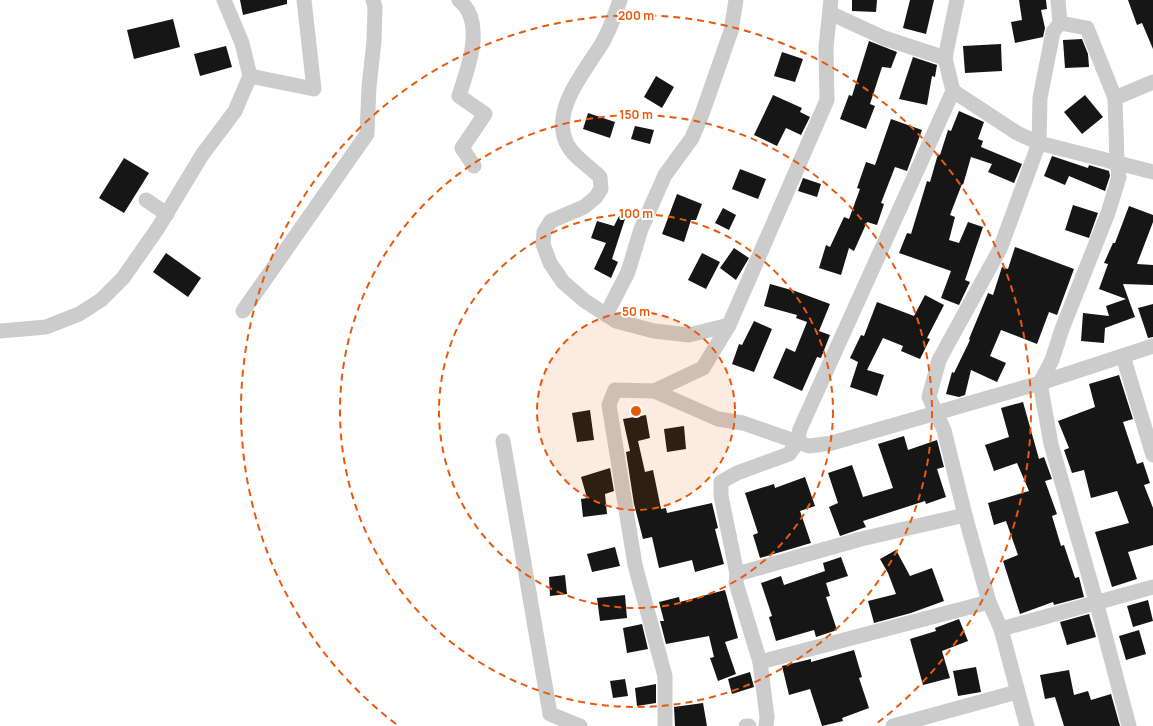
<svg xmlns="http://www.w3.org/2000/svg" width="1153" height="726" viewBox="0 0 1153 726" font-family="Manrope,sans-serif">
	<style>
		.building { fill: #161616 }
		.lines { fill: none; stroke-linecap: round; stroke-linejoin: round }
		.minor { stroke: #ccc; stroke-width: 15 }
		.ring { fill: none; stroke: #e8590c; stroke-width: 2; stroke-dasharray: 7 5 }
		.centre { fill: #e8590c; stroke: #fff; stroke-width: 2 }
		.ring-label { font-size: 12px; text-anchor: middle; font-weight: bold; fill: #e8590c; stroke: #fff; stroke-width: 4; stroke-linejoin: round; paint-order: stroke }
	</style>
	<rect width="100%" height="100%" fill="#fff"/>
	<!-- building -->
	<g class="building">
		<polygon points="240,0 287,0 287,4 243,15"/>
		<polygon points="852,0 877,0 876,12 852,11"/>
		<polygon points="910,0 934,0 926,34 903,28"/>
		<polygon points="1019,0 1046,0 1047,9 1041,10 1045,28 1043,37 1015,43 1011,22 1022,20"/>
		<polygon points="1128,0 1153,0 1153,49 1142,23 1137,25"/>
		<polygon points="173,19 180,47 134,59 127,30"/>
		<polygon points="1082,39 1088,54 1089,67 1065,68 1063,40"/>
		<polygon points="869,41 897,52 891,68 882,67 870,104 875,106 866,129 840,119 849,95 852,96"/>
		<polygon points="1001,44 1002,71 965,73 963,46"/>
		<polygon points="226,46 232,67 200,76 194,54"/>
		<polygon points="782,52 803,59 795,82 774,76"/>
		<polygon points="913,57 937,65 935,77 932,76 927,105 899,99"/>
		<polygon points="656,76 674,87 662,108 644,97"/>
		<polygon points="773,95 802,108 800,112 810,117 801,135 786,128 777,146 754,135"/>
		<polygon points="1085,95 1103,117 1082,134 1064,112"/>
		<polygon points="959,111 984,122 978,139 983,141 981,147 1022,164 1014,183 988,172 992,164 971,157 963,185 962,184 950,215 955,217 949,240 959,243 968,222 983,227 965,280 970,282 959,305 941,298 951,271 899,253 907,233 911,234 927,181 930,182 938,154 940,155 948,130 951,131"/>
		<polygon points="588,113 615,122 610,138 583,129"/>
		<polygon points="891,119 922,130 907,171 895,167 881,203 884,204 877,225 867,222 854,251 849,248 841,275 819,268 826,245 830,247 844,217 849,219 860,189 857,188 866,162 875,165"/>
		<polygon points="635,126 654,130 650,144 631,139"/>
		<polygon points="1052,156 1088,168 1089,165 1109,171 1110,176 1105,191 1069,176 1065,185 1044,176"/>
		<polygon points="124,158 149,173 124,213 99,198"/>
		<polygon points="740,169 766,179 758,199 732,189"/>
		<polygon points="803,178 821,184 817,197 798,191"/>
		<polygon points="677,194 702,204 696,220 691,220 684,242 662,234"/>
		<polygon points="1073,205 1098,213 1089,238 1065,230"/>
		<polygon points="1129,206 1153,215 1153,222 1137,264 1153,265 1153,285 1123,284 1135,317 1105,328 1104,343 1081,341 1083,313 1109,316 1106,306 1126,299 1099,289 1108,264 1104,263 1113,243 1115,243"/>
		<polygon points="723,208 736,215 729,230 715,223"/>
		<polygon points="619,216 625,219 612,259 618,262 611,278 594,269 606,243 591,238 597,221 614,226"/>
		<polygon points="1015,247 1074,269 1057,315 1049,312 1037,344 1001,330 990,356 1006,363 997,382 971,370 965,395 959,397 946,394 952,372 954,373 970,340 969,339 988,293 993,295 1002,267 1008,269"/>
		<polygon points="734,248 749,258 736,280 720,268"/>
		<polygon points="166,253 201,278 188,297 153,272"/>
		<polygon points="702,253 720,262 706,289 688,280"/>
		<polygon points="770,284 795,291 830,304 819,331 830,335 821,358 817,357 802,391 773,378 786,348 795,352 807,322 796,318 797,315 764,306"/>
		<polygon points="925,295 944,305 927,338 930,339 920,359 901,351 903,346 883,338 867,370 884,375 877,396 850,387 858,362 850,358 861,335 864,336 877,302 914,316"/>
		<polygon points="1153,304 1153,337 1148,338 1138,308"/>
		<polygon points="754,321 772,329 754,372 732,364 739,344 742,345"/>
		<polygon points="1119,375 1133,419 1123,422 1137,464 1143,462 1150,483 1144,485 1153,508 1153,545 1128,552 1137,579 1112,587 1095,532 1129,523 1117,491 1091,498 1084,470 1072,473 1064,450 1069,448 1058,421 1095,407 1089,384"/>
		<polygon points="1023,402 1039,459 1044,457 1052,479 1045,481 1057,514 1052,516 1061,546 1064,545 1075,578 1079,577 1084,597 1054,605 1053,602 1020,614 1003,561 1018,555 1006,521 994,525 988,503 1029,491 1017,463 994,471 985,445 1009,437 1001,408"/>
		<polygon points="590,410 594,440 577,442 572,413"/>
		<polygon points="646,415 650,438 638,441 645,472 653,470 661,509 666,508 667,513 712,503 718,528 715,529 724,564 695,572 692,560 659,568 652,537 643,539 634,504 626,452 630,451 623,419"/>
		<polygon points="684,426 686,449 667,452 664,429"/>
		<polygon points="904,436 908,450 937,440 944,467 937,469 946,497 926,504 925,501 863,521 866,527 840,536 829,507 838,503 828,473 852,465 863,497 893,488 878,444"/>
		<polygon points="610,468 614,491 605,494 607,514 583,517 581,499 587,498 581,477"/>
		<polygon points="805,477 815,506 800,511 811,543 760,558 753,535 758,533 745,493 774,484 775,488"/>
		<polygon points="615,547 620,566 592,572 587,554"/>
		<polygon points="896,550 910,576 932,568 944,601 911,613 874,623 868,601 896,594 888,573 880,559"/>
		<polygon points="841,557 848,576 826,583 830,596 826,597 837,630 816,637 814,630 776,641 769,617 772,616 761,583 781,576 784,585 825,571 823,563"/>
		<polygon points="565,575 567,594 550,596 549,577"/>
		<polygon points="725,590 738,638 725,642 736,674 718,681 710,658 714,657 709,636 666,644 660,621 664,621 659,602 679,597 680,602"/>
		<polygon points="625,595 627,618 600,621 597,598"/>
		<polygon points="1148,600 1153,621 1133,627 1127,606"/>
		<polygon points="1089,614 1096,637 1067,645 1060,622"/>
		<polygon points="959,619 968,641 942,651 950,678 923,685 910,639 936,631 935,628"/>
		<polygon points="642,624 648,649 627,653 623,628"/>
		<polygon points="1139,630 1146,654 1126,660 1119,636"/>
		<polygon points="854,650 862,677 859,678 869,708 842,718 843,721 822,726 810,689 789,695 782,666 811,659 811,662"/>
		<polygon points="976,667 981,692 958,696 953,671"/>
		<polygon points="1069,670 1074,695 1088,691 1091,700 1111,694 1120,726 1064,726 1055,697 1045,699 1040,675"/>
		<polygon points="750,672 754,687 732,694 728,679"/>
		<polygon points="625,679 628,696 613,698 610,681"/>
		<polygon points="656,684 656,703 637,706 635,688"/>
		<polygon points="703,703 707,726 675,726 674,707"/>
	</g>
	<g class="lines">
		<!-- minor -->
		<g class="minor">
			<path d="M 459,0 C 486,22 468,68 459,96 L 485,114 L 462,148 L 474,166"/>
			<path d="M 620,0 C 616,13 610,28 604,40 C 588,68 551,107 566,142 C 572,156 589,166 600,177 L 601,189 L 596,197 L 584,207 L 551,221 L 544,232 L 543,244 L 550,263 L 563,282 L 585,301 L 616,321 L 654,331 L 689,335 L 729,325"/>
			<polyline points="830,13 884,38 945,58"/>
			<polyline points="1060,23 1087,28 1115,98 1117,161 1119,177 1108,213 1062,329 1052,360 1040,383 1051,444 1096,601 1129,726"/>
			<polyline points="250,76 314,89 304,0"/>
			<polyline points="953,91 1017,133 1039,143 1153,172"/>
			<polyline points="1115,98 1153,82"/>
			<polyline points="146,200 167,214"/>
			<polyline points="243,311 367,134 369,87 374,41 375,7 373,0"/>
			<polyline points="606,315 628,272 641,229 665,175 692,138 702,114 731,31 736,0"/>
			<polyline points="0,331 46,327 79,314 101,300 123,278 158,228 202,155 235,111 250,76 242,43 224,0"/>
			<polyline points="1123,356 1153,455"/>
			<polyline points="654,391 703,368 729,325 827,100 826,47 831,0"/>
			<polyline points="503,441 550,714 580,726"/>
			<polyline points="737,574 861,539 965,515"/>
			<polyline points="1001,629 1153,587"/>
			<polyline points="760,662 989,602"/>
			<polyline points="665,726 665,676 635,565 609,405 615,390 654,391 718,419 743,423 809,446 832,443 1040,383 1153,346"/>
			<polyline points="746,726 749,726"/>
			<polyline points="766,726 767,717 760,662 736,583 737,574 721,496 721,482 737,473 789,454 797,443 800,429 953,91 945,58 957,0"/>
			<polyline points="893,726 1017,692"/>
			<polyline points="1027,726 1001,629 989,602 965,515 944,430 929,397 939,360 1000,249 1039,143 1040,98 1053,32 1060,23 1058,0"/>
		</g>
	</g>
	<!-- distance rings -->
	<circle cx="636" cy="411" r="99" fill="#e8590c" fill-opacity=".12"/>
	<g class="ring">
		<circle cx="636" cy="411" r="99"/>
		<circle cx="636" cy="411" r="197"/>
		<circle cx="636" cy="411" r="296"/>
		<path d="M396 724A395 395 0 1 1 876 724"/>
	</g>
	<circle cx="636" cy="411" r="6" class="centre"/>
	<g class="ring-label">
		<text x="636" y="20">200 m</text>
		<text x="636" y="119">150 m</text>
		<text x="636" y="218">100 m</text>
		<text x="636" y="316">50 m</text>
	</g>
</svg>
